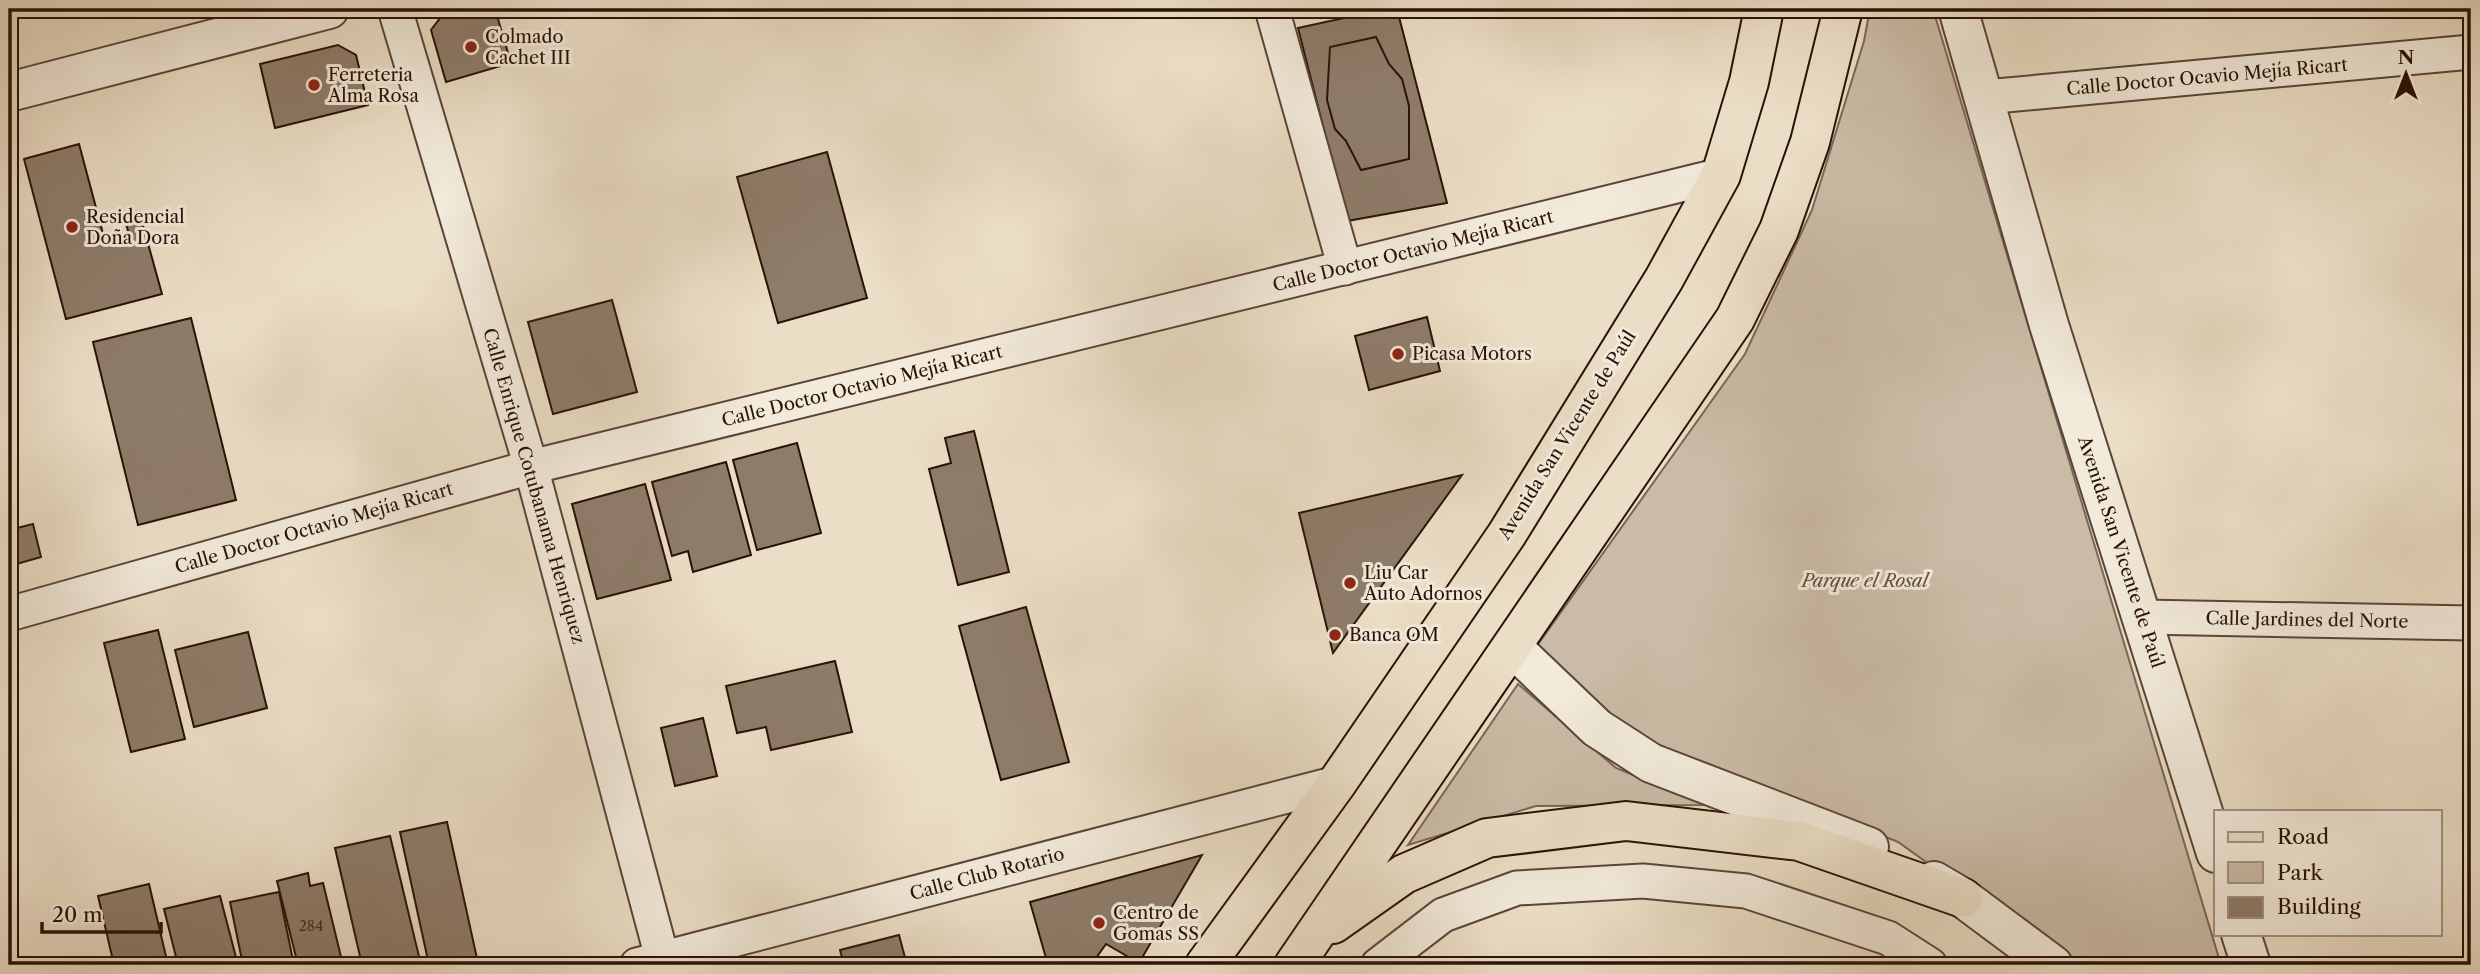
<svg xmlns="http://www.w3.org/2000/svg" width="2480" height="974" viewBox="0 0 2480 974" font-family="'Libre Caslon Text',serif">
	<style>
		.green { fill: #cabba6; stroke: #7a6656; stroke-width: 2 }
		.building { fill: #8e7c6a; stroke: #2a1107; stroke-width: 2 }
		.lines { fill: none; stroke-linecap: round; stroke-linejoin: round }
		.minor-casing { stroke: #5a4437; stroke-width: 37 }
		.tertiary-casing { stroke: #5a4437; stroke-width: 42 }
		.primary-casing { stroke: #2a1107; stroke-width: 42 }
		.minor { stroke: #f2eada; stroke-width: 33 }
		.tertiary { stroke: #f2eada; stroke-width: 38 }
		.primary { stroke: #ebdec6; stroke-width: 38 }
		.poi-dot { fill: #8f2418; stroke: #f2eada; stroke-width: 2.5 }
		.labels { text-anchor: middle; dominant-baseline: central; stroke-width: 6; stroke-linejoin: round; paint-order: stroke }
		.number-label { font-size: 14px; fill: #432c20 }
		.poi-label { font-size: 18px; fill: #2a1107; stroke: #f2eada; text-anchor: start }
		.street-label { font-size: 18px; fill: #2a1107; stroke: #f2eada }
		.park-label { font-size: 18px; font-style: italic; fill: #624c3f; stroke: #f2eada }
	</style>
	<rect width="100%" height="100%" fill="#ebdec6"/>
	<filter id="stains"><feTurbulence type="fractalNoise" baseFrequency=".00286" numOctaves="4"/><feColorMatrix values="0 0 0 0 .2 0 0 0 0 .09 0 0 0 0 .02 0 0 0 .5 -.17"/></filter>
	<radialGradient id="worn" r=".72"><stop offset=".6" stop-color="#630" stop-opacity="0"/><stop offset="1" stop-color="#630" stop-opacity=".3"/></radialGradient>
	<!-- green -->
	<g class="green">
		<polygon points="1870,9 1933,9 2221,965 2070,965 1898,842 1825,812 1654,750 1609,719 1534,650 1745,354 1812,210 1864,41"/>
		<polygon points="1518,684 1616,768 1706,805 1536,806 1408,845"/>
	</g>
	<!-- building -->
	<g class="building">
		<polygon points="447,9 495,9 511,63 446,82 431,30"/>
		<polygon points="1385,9 1397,9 1447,203 1347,221 1298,28"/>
		<polygon points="1376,37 1389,64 1402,79 1409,106 1409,159 1361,170 1346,141 1335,129 1327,100 1330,47"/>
		<polygon points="338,45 356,55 368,105 275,128 260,64"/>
		<polygon points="79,144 106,245 130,239 124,215 139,211 162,294 66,319 24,159"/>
		<polygon points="827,152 867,298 778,323 737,177"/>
		<polygon points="612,300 637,392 553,414 528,322"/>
		<polygon points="1427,317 1440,371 1369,390 1355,336"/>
		<polygon points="191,318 236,500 138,525 93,342"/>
		<polygon points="974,431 1009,572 958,585 929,469 951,463 945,438"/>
		<polygon points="797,443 821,533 757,550 733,460"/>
		<polygon points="726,462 751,555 693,572 688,551 672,556 652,482"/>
		<polygon points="1462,475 1333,653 1299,513"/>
		<polygon points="645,484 671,580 597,599 572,504"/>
		<polygon points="33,524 41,557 13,565 9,530"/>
		<polygon points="1026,607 1069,762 1001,780 959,626"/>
		<polygon points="158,630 185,739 131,752 104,643"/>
		<polygon points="248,632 267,708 194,727 175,650"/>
		<polygon points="835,661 852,732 771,750 766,727 737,733 726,686"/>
		<polygon points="703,718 717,776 675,786 661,728"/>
		<polygon points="447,822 478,963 429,965 400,832"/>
		<polygon points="390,836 421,965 362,965 335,848"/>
		<polygon points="1202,855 1139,963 1106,944 1091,965 1048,965 1030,902"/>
		<polygon points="308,873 310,886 323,883 343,965 298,965 277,881"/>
		<polygon points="149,884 168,965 114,965 98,896"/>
		<polygon points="279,892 294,965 243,965 230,902"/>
		<polygon points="220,896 238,965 178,965 164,909"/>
		<polygon points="899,935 907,965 844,965 840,950"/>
	</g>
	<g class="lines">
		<!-- minor casing -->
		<g class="minor-casing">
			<g id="minor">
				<polyline points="395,9 531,467 664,965"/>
				<polyline points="1272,9 1345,268"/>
				<polyline points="1985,97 2471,52"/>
				<polyline points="9,614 531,467 1721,175"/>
				<polyline points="2142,617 2471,623"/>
				<polyline points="637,965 1337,783"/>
				<polyline points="1378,965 1443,915 1517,888 1643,881 1746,891 1888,938 1930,965"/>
			</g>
		</g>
		<!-- tertiary casing -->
		<g class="tertiary-casing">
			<g id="tertiary">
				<polyline points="1958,9 2049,325 2216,853"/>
				<polyline points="9,92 329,9"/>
				<polyline points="1512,647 1597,728 1651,763 1869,847"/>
				<polyline points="1934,881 1963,898 2053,965"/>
				<polyline points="2241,934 2251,965"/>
			</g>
		</g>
		<!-- primary casing -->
		<g class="primary-casing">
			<g id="primary">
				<polyline points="1333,924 1404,874 1487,838 1626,821 1799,841 1963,898"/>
				<polyline points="1205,965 1337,783 1507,534 1664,279 1721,175 1749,82 1764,9"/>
				<polyline points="1294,965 1735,319 1779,230 1810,142 1843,9"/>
			</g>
		</g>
		<!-- minor -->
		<use href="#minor" class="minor"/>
		<!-- tertiary -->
		<use href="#tertiary" class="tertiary"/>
		<!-- primary -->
		<use href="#primary" class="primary"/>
	</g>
	<!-- markers -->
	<g class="poi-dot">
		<circle cx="471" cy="47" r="7"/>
		<circle cx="314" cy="85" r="7"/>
		<circle cx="72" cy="227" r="7"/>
		<circle cx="1398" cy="354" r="7"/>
		<circle cx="1350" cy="583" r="7"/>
		<circle cx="1335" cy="635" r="7"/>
		<circle cx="1099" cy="923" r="7"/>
	</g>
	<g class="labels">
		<!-- number labels -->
		<g class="number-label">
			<text x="311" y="926">284</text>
		</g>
		<!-- poi labels -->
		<g class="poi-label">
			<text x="485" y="37">Colmado<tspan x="485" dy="21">Cachet III</tspan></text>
			<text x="328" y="75">Ferreteria<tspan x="328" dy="21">Alma Rosa</tspan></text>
			<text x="86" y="217">Residencial<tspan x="86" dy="21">Doña Dora</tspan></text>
			<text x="1412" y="354">Picasa Motors</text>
			<text x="1364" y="573">Liu Car<tspan x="1364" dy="21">Auto Adornos</tspan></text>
			<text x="1349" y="635">Banca OM</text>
			<text x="1113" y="913">Centro de<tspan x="1113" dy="21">Gomas SS</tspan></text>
		</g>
		<!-- street labels -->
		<g class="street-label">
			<text transform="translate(2207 77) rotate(-5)">Calle Doctor Ocavio Mejía Ricart</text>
			<text transform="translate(1413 251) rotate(-14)">Calle Doctor Octavio Mejía Ricart</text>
			<text transform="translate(862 386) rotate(-14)">Calle Doctor Octavio Mejía Ricart</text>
			<text transform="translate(1567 435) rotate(-58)">Avenida San Vicente de Paúl</text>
			<text transform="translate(534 486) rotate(74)">Calle Enrique Cotubanama Henriquez</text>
			<text transform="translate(314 528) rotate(-16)">Calle Doctor Octavio Mejía Ricart</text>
			<text transform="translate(2121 552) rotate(72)">Avenida San Vicente de Paúl</text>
			<text transform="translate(2307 620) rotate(1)">Calle Jardines del Norte</text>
			<text transform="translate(987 874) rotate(-15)">Calle Club Rotario</text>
		</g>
		<!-- park labels -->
		<g class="park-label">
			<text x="1865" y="581">Parque el Rosal</text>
		</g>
	</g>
	<!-- margin -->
	<rect width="2480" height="974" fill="none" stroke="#ebdec6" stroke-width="35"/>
	<rect x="10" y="10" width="2459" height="953" fill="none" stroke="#2a1107" stroke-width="3.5"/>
	<rect x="18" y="18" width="2445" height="939" fill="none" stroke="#2a1107" stroke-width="2"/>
	<!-- legend -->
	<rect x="2214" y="810" width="228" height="126" fill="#f2eada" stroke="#a29386" stroke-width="2"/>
	<rect x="2228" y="832" width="35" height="10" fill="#ebdec6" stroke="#a29386" stroke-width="2"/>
	<text x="2277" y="844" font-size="21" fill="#2a1107">Road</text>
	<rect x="2228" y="862" width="35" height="21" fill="#cabba6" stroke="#a29386" stroke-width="2"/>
	<text x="2277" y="880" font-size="21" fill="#2a1107">Park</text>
	<rect x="2228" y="897" width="35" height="21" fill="#8e7c6a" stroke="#a29386" stroke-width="2"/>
	<text x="2277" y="914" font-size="21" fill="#2a1107">Building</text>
	<!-- north arrow -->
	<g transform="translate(2406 74)" stroke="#f2eada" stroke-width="5" paint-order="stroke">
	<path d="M0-5L12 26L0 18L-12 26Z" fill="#2a1107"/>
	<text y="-10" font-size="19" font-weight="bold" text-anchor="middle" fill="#2a1107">N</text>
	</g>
	<!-- scale -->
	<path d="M42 922v10h119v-10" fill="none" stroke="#2a1107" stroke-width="3.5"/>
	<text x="52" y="922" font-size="21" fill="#2a1107" stroke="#f2eada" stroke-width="5" paint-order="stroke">20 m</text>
	<rect width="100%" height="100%" filter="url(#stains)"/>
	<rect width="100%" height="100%" fill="url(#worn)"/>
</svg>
